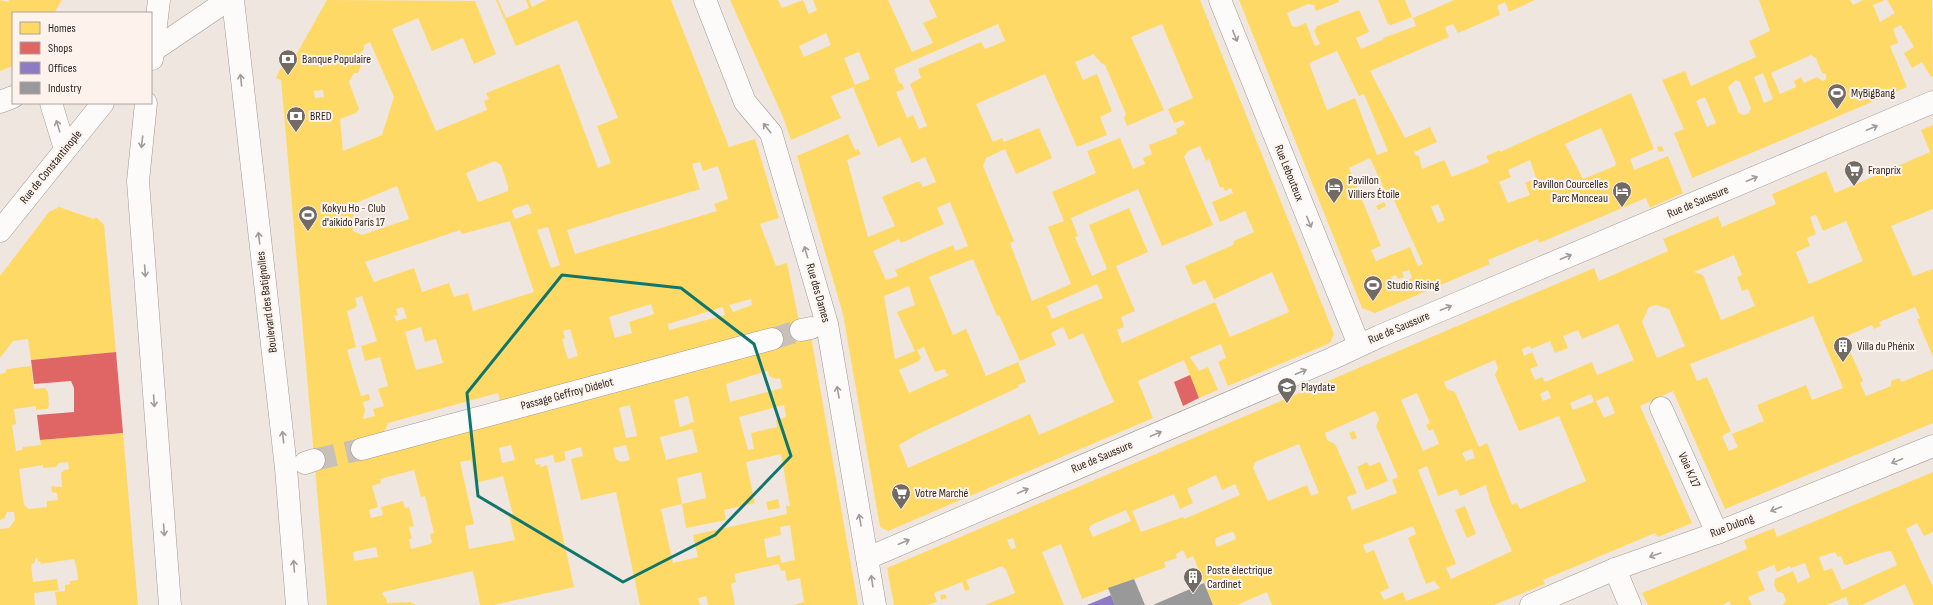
<svg xmlns="http://www.w3.org/2000/svg" width="1933" height="605" viewBox="0 0 1933 605" font-family="'Sofia Sans Condensed',sans-serif">
	<style>
		.homes { fill: #ffd966; fill-rule: evenodd }
		.shops { fill: #e06666 }
		.offices { fill: #8e7cc3 }
		.industry { fill: #999 }
		.lines { fill: none; stroke-linecap: round; stroke-linejoin: round }
		.minor-tunnel { stroke: #c8c0b9; stroke-width: 22; stroke-dasharray: 22 11; stroke-linecap: butt }
		.minor-casing { stroke: #a19a95; stroke-width: 23 }
		.major-casing { stroke: #a19a95; stroke-width: 23 }
		.minor { stroke: #fdfbfa; stroke-width: 22 }
		.major { stroke: #fdfbfa; stroke-width: 22 }
		.oneway { stroke: #a09c99 }
		.marked { fill: none; stroke: #0f766e; stroke-width: 3; stroke-linejoin: round }
		.labels { text-anchor: middle; dominant-baseline: central; stroke-width: 4; stroke-linejoin: round; paint-order: stroke }
		.poi-label { font-size: 12px; fill: #2e2823; stroke: #fef3ec; text-anchor: start }
		.street-label { font-size: 12px; fill: #2e2823; stroke: #fef3ec }
	</style>
	<rect width="100%" height="100%" fill="#efe6df"/>
	<!-- homes -->
	<g class="homes">
		<polygon points="0,0 8,2 9,0 62,0 54,13 13,13 13,66 0,71"/>
		<path d="M 327,0 L 475,1 L 496,54 L 474,64 L 463,38 L 432,51 L 418,18 L 392,29 L 436,131 L 487,110 L 484,101 L 489,99 L 486,93 L 559,64 L 598,168 L 611,163 L 597,126 L 618,118 L 577,20 L 516,46 L 496,0 L 498,0 L 506,18 L 529,8 L 526,0 L 529,0 L 532,7 L 546,0 L 671,0 L 729,147 L 755,139 L 779,218 L 760,224 L 776,266 L 787,263 L 801,330 L 811,336 L 858,605 L 793,605 L 804,602 L 800,578 L 787,581 L 785,570 L 781,571 L 779,564 L 734,574 L 736,582 L 731,584 L 735,605 L 708,605 L 706,596 L 698,598 L 700,605 L 640,605 L 616,492 L 581,500 L 571,459 L 583,456 L 581,447 L 564,452 L 566,460 L 555,463 L 553,455 L 535,459 L 536,465 L 540,464 L 541,467 L 547,465 L 574,587 L 494,605 L 480,605 L 473,571 L 383,592 L 382,594 L 386,598 L 387,603 L 410,602 L 416,605 L 327,605 L 281,80 L 276,78 L 289,51 L 296,55 ZM 370,42 L 394,97 L 382,135 L 343,151 L 340,119 L 356,113 L 359,109 L 349,82 L 354,73 L 358,73 L 361,66 L 359,64 L 360,61 L 359,55 L 364,49 L 364,45 ZM 323,90 L 324,97 L 315,98 L 314,91 ZM 495,161 L 501,165 L 508,186 L 508,191 L 478,202 L 466,173 ZM 700,162 L 703,171 L 718,166 L 728,199 L 714,204 L 717,211 L 575,254 L 567,230 L 700,189 L 692,164 ZM 397,186 L 409,219 L 362,235 L 353,231 L 352,217 L 354,217 L 351,205 ZM 528,204 L 532,213 L 515,219 L 512,212 L 513,209 ZM 510,221 L 534,292 L 473,311 L 468,293 L 454,297 L 449,283 L 422,292 L 414,268 L 374,282 L 365,262 L 460,230 L 462,234 ZM 548,227 L 560,265 L 551,268 L 537,230 ZM 362,296 L 377,341 L 361,346 L 365,361 L 380,357 L 388,386 L 378,389 L 384,406 L 373,409 L 375,416 L 363,419 L 365,410 L 363,402 L 370,400 L 369,394 L 361,396 L 347,350 L 356,347 L 347,311 L 355,308 L 357,305 L 355,298 ZM 751,299 L 752,305 L 733,312 L 729,305 ZM 651,304 L 654,314 L 629,322 L 632,333 L 615,338 L 609,317 ZM 403,307 L 407,318 L 396,321 L 394,316 L 398,315 L 396,309 ZM 723,307 L 725,315 L 669,330 L 668,324 ZM 421,327 L 425,342 L 436,339 L 443,363 L 416,370 L 405,332 ZM 570,329 L 578,356 L 568,359 L 562,339 L 565,338 L 563,331 ZM 766,371 L 768,371 L 769,376 L 776,379 L 780,378 L 782,388 L 730,402 L 726,384 ZM 498,393 L 500,402 L 384,433 L 388,423 ZM 688,396 L 694,422 L 680,427 L 674,400 ZM 630,405 L 637,436 L 626,438 L 619,408 ZM 784,405 L 786,417 L 776,420 L 777,427 L 751,433 L 754,449 L 748,450 L 739,417 ZM 692,429 L 698,452 L 666,460 L 660,437 ZM 511,445 L 515,460 L 502,463 L 499,448 ZM 626,445 L 630,460 L 621,462 L 616,459 L 613,448 ZM 781,454 L 790,506 L 786,506 L 787,514 L 693,535 L 698,557 L 673,563 L 661,509 L 682,504 L 677,478 L 701,472 L 706,498 L 682,504 L 686,528 L 726,520 L 724,510 L 755,503 L 746,462 ZM 471,460 L 476,483 L 503,476 L 513,515 L 509,516 L 515,540 L 469,549 L 465,526 L 474,524 L 460,462 ZM 414,470 L 421,497 L 425,496 L 434,533 L 430,534 L 432,542 L 430,544 L 411,549 L 409,539 L 412,539 L 409,527 L 414,526 L 409,507 L 405,508 L 403,501 L 381,507 L 383,515 L 371,518 L 369,510 L 378,507 L 372,486 L 381,483 L 380,479 ZM 790,525 L 795,560 L 781,563 L 780,555 L 767,558 L 764,539 L 781,535 L 780,527 ZM 376,547 L 378,557 L 354,561 L 353,552 Z"/>
		<path d="M 730,0 L 778,0 L 782,8 L 803,0 L 809,14 L 817,10 L 813,0 L 888,0 L 912,52 L 933,43 L 923,23 L 937,17 L 929,0 L 1200,0 L 1334,334 L 1330,343 L 1228,386 L 1218,362 L 1226,358 L 1221,344 L 1190,357 L 1199,371 L 1208,367 L 1218,390 L 1199,398 L 1184,360 L 1138,381 L 1153,418 L 888,531 L 880,527 L 843,314 L 797,156 L 848,134 L 855,150 L 858,149 L 861,154 L 847,160 L 868,237 L 895,226 L 882,197 L 919,181 L 923,187 L 936,182 L 925,157 L 912,163 L 900,137 L 878,147 L 853,87 L 831,96 L 841,118 L 791,140 L 783,117 ZM 998,24 L 1005,41 L 985,49 L 981,42 L 918,69 L 921,78 L 910,84 L 927,126 L 919,129 L 913,115 L 907,118 L 896,92 L 904,89 L 902,83 L 900,84 L 894,69 ZM 1162,24 L 1193,98 L 1168,109 L 1174,123 L 1183,120 L 1185,124 L 1176,129 L 1177,134 L 1149,145 L 1152,154 L 1143,158 L 1145,164 L 1133,169 L 1120,138 L 1087,151 L 1096,173 L 1052,192 L 1064,221 L 1048,227 L 1071,284 L 1032,301 L 1010,243 L 1014,241 L 983,166 L 986,158 L 1005,149 L 1016,174 L 1052,158 L 1039,128 L 1004,142 L 1002,138 L 993,142 L 976,104 L 1045,74 L 1077,147 L 1107,135 L 1100,117 L 1112,111 L 1097,74 L 1083,80 L 1075,62 L 1094,54 L 1097,59 L 1098,59 L 1101,63 L 1105,65 L 1126,114 L 1124,118 L 1127,126 L 1164,110 L 1131,37 ZM 826,33 L 831,45 L 804,57 L 799,46 ZM 859,52 L 870,79 L 855,85 L 844,58 ZM 1200,146 L 1206,161 L 1209,159 L 1220,188 L 1223,187 L 1225,191 L 1231,188 L 1233,193 L 1212,202 L 1220,222 L 1245,211 L 1254,232 L 1234,241 L 1233,245 L 1185,266 L 1193,285 L 1205,280 L 1214,299 L 1272,272 L 1289,312 L 1230,337 L 1215,302 L 1122,343 L 1117,330 L 1124,327 L 1121,317 L 1135,311 L 1116,266 L 1148,252 L 1129,208 L 1089,225 L 1107,269 L 1092,276 L 1075,237 L 1078,236 L 1071,218 L 1138,189 L 1162,246 L 1213,225 L 1184,157 L 1188,151 ZM 950,202 L 968,246 L 955,251 L 953,245 L 895,270 L 898,276 L 886,280 L 873,251 L 899,239 L 901,243 L 944,224 L 937,208 ZM 973,259 L 997,316 L 999,315 L 1020,361 L 1056,345 L 1051,333 L 1063,327 L 1069,340 L 1083,333 L 1114,402 L 1039,435 L 1030,414 L 908,468 L 899,445 L 920,433 L 1019,387 L 1018,385 L 1026,382 L 1018,362 L 986,376 L 966,329 L 953,335 L 929,277 ZM 1097,284 L 1103,298 L 1052,319 L 1047,306 ZM 909,286 L 915,305 L 897,312 L 915,351 L 895,359 L 884,296 ZM 924,347 L 935,372 L 945,369 L 946,373 L 949,375 L 909,393 L 899,370 L 919,361 L 921,358 L 917,350 Z"/>
		<path d="M 1239,0 L 1339,0 L 1339,2 L 1316,11 L 1314,5 L 1308,4 L 1287,13 L 1292,26 L 1296,27 L 1306,23 L 1315,46 L 1320,44 L 1314,31 L 1317,26 L 1359,10 L 1369,32 L 1356,38 L 1361,49 L 1384,39 L 1383,38 L 1416,26 L 1413,18 L 1454,0 L 1535,0 L 1509,12 L 1505,2 L 1497,6 L 1500,15 L 1458,33 L 1453,24 L 1445,27 L 1449,37 L 1370,71 L 1405,138 L 1430,127 L 1437,142 L 1414,152 L 1415,155 L 1419,156 L 1422,169 L 1444,160 L 1452,177 L 1489,162 L 1486,156 L 1500,150 L 1500,152 L 1631,93 L 1654,149 L 1630,159 L 1634,170 L 1668,156 L 1683,193 L 1650,208 L 1646,198 L 1539,243 L 1538,239 L 1488,260 L 1490,264 L 1375,313 L 1362,308 ZM 1337,51 L 1359,96 L 1364,94 L 1388,151 L 1377,155 L 1355,98 L 1327,110 L 1309,63 ZM 1601,128 L 1616,163 L 1615,166 L 1583,179 L 1565,144 ZM 1370,158 L 1389,200 L 1393,198 L 1423,264 L 1418,266 L 1410,247 L 1376,261 L 1371,250 L 1381,246 L 1349,168 ZM 1530,160 L 1536,178 L 1525,183 L 1530,195 L 1508,203 L 1499,182 L 1511,177 L 1508,170 ZM 1438,204 L 1445,220 L 1438,223 L 1431,207 ZM 1409,270 L 1412,278 L 1394,285 L 1391,277 L 1396,275 L 1398,279 L 1404,277 L 1402,272 Z"/>
		<polygon points="1378,0 1405,0 1412,17 1391,25 1388,24"/>
		<path d="M 1759,0 L 1850,0 L 1853,5 L 1863,0 L 1885,0 L 1873,5 L 1880,22 L 1895,13 L 1887,0 L 1932,0 L 1933,76 L 1931,77 L 1922,62 L 1912,68 L 1904,53 L 1914,47 L 1901,25 L 1893,29 L 1898,43 L 1890,46 L 1907,87 L 1690,179 L 1692,177 L 1674,133 L 1684,129 L 1662,80 L 1685,71 L 1691,86 L 1756,57 L 1749,41 L 1770,31 ZM 1811,55 L 1816,58 L 1822,73 L 1826,74 L 1826,79 L 1823,81 L 1817,77 L 1804,83 L 1801,77 L 1794,81 L 1796,87 L 1780,94 L 1771,73 ZM 1763,73 L 1773,99 L 1764,103 L 1754,77 ZM 1736,80 L 1740,82 L 1751,108 L 1749,113 L 1744,115 L 1739,113 L 1728,87 ZM 1705,97 L 1716,123 L 1707,127 L 1696,101 Z"/>
		<path d="M 1933,125 L 1933,209 L 1891,226 L 1913,276 L 1933,269 L 1933,357 L 1917,319 L 1920,318 L 1915,307 L 1879,322 L 1881,326 L 1874,329 L 1872,325 L 1842,338 L 1846,349 L 1848,347 L 1863,381 L 1860,383 L 1866,396 L 1891,386 L 1891,381 L 1899,378 L 1902,382 L 1933,369 L 1933,423 L 1725,509 L 1673,391 L 1640,406 L 1692,523 L 1658,537 L 1655,533 L 1543,580 L 1545,584 L 1494,605 L 1272,605 L 1267,592 L 1237,605 L 1213,605 L 1193,556 L 1187,559 L 1183,550 L 1176,554 L 1177,558 L 1164,562 L 1166,567 L 1082,599 L 1061,544 L 1042,552 L 1064,605 L 985,605 L 1015,593 L 1006,570 L 1002,566 L 966,580 L 970,589 L 965,591 L 962,582 L 934,593 L 937,602 L 927,605 L 894,605 L 887,568 L 1594,268 L 1599,281 L 1668,251 L 1663,239 L 1718,216 L 1722,227 L 1776,204 L 1772,194 L 1826,171 L 1835,193 L 1930,152 L 1921,130 ZM 1816,215 L 1823,231 L 1846,221 L 1863,261 L 1809,284 L 1796,252 L 1810,246 L 1807,238 L 1816,234 L 1810,217 ZM 1734,255 L 1742,275 L 1737,277 L 1742,291 L 1748,289 L 1755,306 L 1721,320 L 1703,275 L 1694,272 ZM 1656,305 L 1669,309 L 1685,346 L 1657,358 L 1642,322 L 1649,307 ZM 1813,316 L 1843,388 L 1812,400 L 1806,385 L 1757,405 L 1764,421 L 1732,434 L 1738,447 L 1729,451 L 1722,436 L 1731,431 L 1726,421 L 1707,377 L 1697,381 L 1690,364 ZM 1618,324 L 1634,360 L 1597,375 L 1592,362 L 1545,382 L 1542,377 L 1535,380 L 1530,369 L 1538,366 L 1532,352 L 1524,356 L 1522,349 L 1530,346 L 1531,349 L 1550,341 L 1555,353 L 1568,348 L 1563,336 L 1578,330 L 1582,339 ZM 1495,360 L 1498,368 L 1495,375 L 1519,431 L 1559,416 L 1586,481 L 1520,509 L 1517,503 L 1512,505 L 1487,443 L 1479,447 L 1455,392 L 1447,389 L 1444,382 ZM 1548,390 L 1551,398 L 1543,401 L 1540,394 ZM 1417,393 L 1430,423 L 1426,425 L 1429,431 L 1433,429 L 1439,444 L 1423,451 L 1401,400 ZM 1591,394 L 1594,402 L 1573,410 L 1570,403 ZM 1608,396 L 1615,413 L 1604,418 L 1596,401 ZM 1375,411 L 1379,419 L 1376,426 L 1398,477 L 1392,480 L 1397,493 L 1352,510 L 1347,497 L 1357,493 L 1335,444 L 1327,440 L 1325,433 ZM 1299,444 L 1319,493 L 1311,496 L 1307,485 L 1268,501 L 1253,468 L 1255,462 ZM 1472,449 L 1475,458 L 1466,461 L 1462,453 ZM 1427,466 L 1438,496 L 1457,489 L 1460,496 L 1486,485 L 1490,501 L 1512,551 L 1451,579 L 1446,568 L 1456,564 L 1418,470 ZM 1216,475 L 1222,490 L 1235,484 L 1240,495 L 1184,519 L 1183,517 L 1141,532 L 1132,511 L 1174,494 L 1180,509 L 1193,503 L 1187,489 ZM 1126,510 L 1131,521 L 1093,537 L 1089,529 L 1091,525 ZM 1413,526 L 1416,534 L 1408,538 L 1426,584 L 1434,581 L 1440,588 L 1406,601 L 1403,592 L 1384,600 L 1380,592 L 1389,588 L 1374,550 L 1366,553 L 1363,545 ZM 1231,532 L 1234,533 L 1236,539 L 1217,547 L 1215,542 L 1216,538 ZM 1013,538 L 1016,548 L 1011,549 L 1007,540 Z"/>
		<polygon points="1662,146 1664,151 1659,152 1657,147"/>
		<polygon points="1384,202 1386,206 1378,210 1376,206"/>
		<polygon points="59,207 94,219 96,217 104,225 116,352 31,360 28,339 13,341 0,358 0,276 49,212"/>
		<path d="M 31,366 L 34,389 L 45,388 L 48,392 L 49,406 L 47,409 L 36,410 L 36,406 L 14,409 L 16,424 L 12,425 L 16,451 L 22,450 L 23,447 L 41,445 L 40,440 L 123,433 L 138,605 L 57,605 L 55,592 L 65,591 L 65,585 L 70,584 L 70,581 L 78,580 L 77,570 L 74,559 L 41,564 L 40,561 L 38,562 L 38,558 L 35,558 L 35,562 L 31,565 L 33,582 L 57,579 L 59,590 L 34,593 L 35,605 L 0,605 L 0,529 L 9,528 L 15,520 L 14,512 L 7,512 L 4,519 L 0,520 L 0,374 L 5,373 L 7,369 ZM 68,462 L 69,469 L 64,470 L 61,473 L 62,487 L 51,486 L 52,492 L 57,493 L 58,500 L 47,501 L 47,507 L 29,509 L 24,505 L 19,469 L 43,465 L 43,468 L 56,467 L 59,463 Z"/>
		<polygon points="1354,431 1357,438 1352,440 1349,433"/>
		<polygon points="1367,462 1369,466 1380,462 1388,481 1366,490 1357,467"/>
		<path d="M 1933,472 L 1933,532 L 1924,536 L 1917,523 L 1906,529 L 1933,587 L 1933,605 L 1914,605 L 1905,584 L 1862,605 L 1849,605 L 1846,597 L 1827,605 L 1782,605 L 1786,601 L 1783,593 L 1777,592 L 1774,584 L 1775,579 L 1793,571 L 1798,583 L 1810,577 L 1805,563 L 1791,568 L 1790,566 L 1777,572 L 1774,565 L 1757,572 L 1765,590 L 1748,597 L 1752,605 L 1731,605 L 1729,601 L 1723,605 L 1648,605 L 1642,593 L 1747,549 L 1744,540 L 1757,535 L 1774,528 L 1777,537 ZM 1891,551 L 1897,565 L 1842,590 L 1832,568 L 1824,571 L 1819,557 L 1835,552 L 1838,557 L 1841,556 L 1844,564 L 1847,565 L 1879,553 Z"/>
		<polygon points="778,499 780,508 768,510 766,502"/>
		<polygon points="1465,506 1476,534 1467,538 1455,510"/>
		<polygon points="945,594 947,598 941,600 940,595"/>
	</g>
	<!-- shops -->
	<g class="shops">
		<polygon points="116,352 123,433 40,440 37,415 74,412 74,388 71,381 34,384 31,360"/>
		<polygon points="1190,375 1199,398 1183,406 1174,382"/>
	</g>
	<!-- offices -->
	<polygon class="offices" points="1111,595 1115,605 1087,605"/>
	<!-- industry -->
	<g class="industry">
		<polygon points="1134,579 1145,605 1115,605 1108,588"/>
		<polygon points="1204,583 1213,605 1153,605"/>
	</g>
	<g class="lines">
		<!-- minor-tunnel -->
		<g class="minor-tunnel">
			<polyline points="772,339 801,330"/>
			<polyline points="314,460 362,449"/>
		</g>
		<!-- minor casing -->
		<g class="minor-casing">
			<g id="minor">
				<polyline points="705,0 745,102 771,133 827,324 875,605"/>
				<polyline points="1220,0 1359,345"/>
				<polyline points="0,102 13,97"/>
				<polyline points="51,103 65,149"/>
				<polyline points="801,330 811,328"/>
				<polyline points="1661,408 1717,533"/>
				<polyline points="362,449 772,339"/>
				<polyline points="305,463 314,460"/>
				<polyline points="868,558 1331,359 1380,336 1933,102"/>
				<polyline points="1615,569 1630,605"/>
				<polyline points="1531,605 1615,569 1717,533 1933,446"/>
			</g>
		</g>
		<!-- major casing -->
		<g class="major-casing">
			<g id="major">
				<polyline points="233,0 286,468 297,605"/>
				<polyline points="151,52 228,0"/>
				<polyline points="152,59 159,0"/>
				<polyline points="146,103 138,181 170,605"/>
				<polyline points="0,231 103,103"/>
			</g>
		</g>
		<!-- minor -->
		<use href="#minor" class="minor"/>
		<!-- major -->
		<use href="#major" class="major"/>
	</g>
	<!-- one-way arrows -->
	<defs><path id="oneway-shaft" d="M-6 0H5M1.5-3L5.5 0L1.5 3" fill="none" stroke-width="1.6" stroke-linecap="round" stroke-linejoin="round"/></defs>
	<g class="oneway">
		<use href="#oneway-shaft" transform="translate(1235 36) rotate(68)"/>
		<use href="#oneway-shaft" transform="translate(241 80) rotate(-96)"/>
		<use href="#oneway-shaft" transform="translate(58 126) rotate(-107)"/>
		<use href="#oneway-shaft" transform="translate(767 128) rotate(-129)"/>
		<use href="#oneway-shaft" transform="translate(1872 128) rotate(-23)"/>
		<use href="#oneway-shaft" transform="translate(142 142) rotate(97)"/>
		<use href="#oneway-shaft" transform="translate(1752 179) rotate(-23)"/>
		<use href="#oneway-shaft" transform="translate(1309 222) rotate(68)"/>
		<use href="#oneway-shaft" transform="translate(259 238) rotate(-97)"/>
		<use href="#oneway-shaft" transform="translate(806 252) rotate(-106)"/>
		<use href="#oneway-shaft" transform="translate(1566 257) rotate(-23)"/>
		<use href="#oneway-shaft" transform="translate(145 271) rotate(86)"/>
		<use href="#oneway-shaft" transform="translate(1446 308) rotate(-23)"/>
		<use href="#oneway-shaft" transform="translate(1301 372) rotate(-23)"/>
		<use href="#oneway-shaft" transform="translate(838 392) rotate(-100)"/>
		<use href="#oneway-shaft" transform="translate(154 401) rotate(86)"/>
		<use href="#oneway-shaft" transform="translate(1156 434) rotate(-23)"/>
		<use href="#oneway-shaft" transform="translate(283 437) rotate(-97)"/>
		<use href="#oneway-shaft" transform="translate(1897 461) rotate(158)"/>
		<use href="#oneway-shaft" transform="translate(1023 491) rotate(-23)"/>
		<use href="#oneway-shaft" transform="translate(1776 509) rotate(158)"/>
		<use href="#oneway-shaft" transform="translate(860 520) rotate(-100)"/>
		<use href="#oneway-shaft" transform="translate(164 530) rotate(86)"/>
		<use href="#oneway-shaft" transform="translate(904 542) rotate(-23)"/>
		<use href="#oneway-shaft" transform="translate(1655 555) rotate(160)"/>
		<use href="#oneway-shaft" transform="translate(294 566) rotate(-94)"/>
		<use href="#oneway-shaft" transform="translate(872 581) rotate(-99)"/>
	</g>
	<!-- marked area -->
	<path class="marked" d="M 562,275 L 681,288 L 754,344 L 791,456 L 715,535 L 623,582 L 478,496 L 467,393 Z"/>
	<!-- icons -->
	<defs>
		<g id="bank-pin" transform="scale(1)"><path d="M0 17L-7.5 6A9.5 9.5 0 1 1 7.5 6Z" fill="#726a65" stroke="#fef3ec"/><path d="M-6-4H6V4H-6ZM0-2.3a2.3 2.3 0 1 0 0 4.6a2.3 2.3 0 1 0 0-4.6Z" fill="#fff"/></g>
		<g id="stadium-pin" transform="scale(1)"><path d="M0 17L-7.5 6A9.5 9.5 0 1 1 7.5 6Z" fill="#726a65" stroke="#fef3ec"/><path d="M0-5a6.5 5 0 1 0 0 10a6.5 5 0 1 0 0-10ZM-3.5-1.8h7v3.6h-7Z" fill="#fff"/></g>
		<g id="supermarket-pin" transform="scale(1)"><path d="M0 17L-7.5 6A9.5 9.5 0 1 1 7.5 6Z" fill="#726a65" stroke="#fef3ec"/><path d="M-6-5.5h2.5l.6 2H6L4.5 2H-2.5L-4.4-4H-6ZM-1.5 3.2a1.3 1.3 0 1 0 .1 0ZM3 3.2a1.3 1.3 0 1 0 .1 0Z" fill="#fff"/></g>
		<g id="hotel-pin" transform="scale(1)"><path d="M0 17L-7.5 6A9.5 9.5 0 1 1 7.5 6Z" fill="#726a65" stroke="#fef3ec"/><path d="M-6-4.5h1.5V1H6V5H4.5V3h-9V5H-6ZM-4 0a1.8 1.8 0 1 1 3.6 0ZM.5 0V-2.5h3Q6-2.5 6 0Z" fill="#fff"/></g>
		<g id="building-pin" transform="scale(1)"><path d="M0 17L-7.5 6A9.5 9.5 0 1 1 7.5 6Z" fill="#726a65" stroke="#fef3ec"/><path d="M-4-6H4V6H1V3H-1V6H-4ZM-2.5-4.3h1.7v1.8h-1.7ZM.8-4.3h1.7v1.8H.8ZM-2.5-1h1.7V.8h-1.7ZM.8-1h1.7V.8H.8Z" fill="#fff"/></g>
		<g id="school-pin" transform="scale(1)"><path d="M0 17L-7.5 6A9.5 9.5 0 1 1 7.5 6Z" fill="#726a65" stroke="#fef3ec"/><path d="M0-5L7-2L0 1L-7-2ZM-4 1L0 2.5L4 1V4Q0 6-4 4Z" fill="#fff"/></g>
	</defs>
	<g fill-rule="evenodd">
		<use href="#bank-pin" x="288" y="59"/>
		<use href="#stadium-pin" x="1837" y="93"/>
		<use href="#bank-pin" x="296" y="116"/>
		<use href="#supermarket-pin" x="1854" y="170"/>
		<use href="#hotel-pin" x="1334" y="187"/>
		<use href="#hotel-pin" x="1622" y="191"/>
		<use href="#stadium-pin" x="308" y="215"/>
		<use href="#stadium-pin" x="1373" y="285"/>
		<use href="#building-pin" x="1843" y="346"/>
		<use href="#school-pin" x="1287" y="387"/>
		<use href="#supermarket-pin" x="901" y="493"/>
		<use href="#building-pin" x="1193" y="577"/>
	</g>
	<g class="labels">
		<!-- poi labels -->
		<g class="poi-label">
			<text x="302" y="59">Banque Populaire</text>
			<text x="1851" y="93">MyBigBang</text>
			<text x="310" y="116">BRED</text>
			<text x="1868" y="170">Franprix</text>
			<text x="1348" y="180">Pavillon<tspan x="1348" dy="14">Villiers Étoile</tspan></text>
			<text x="1608" y="184" text-anchor="end">Pavillon Courcelles<tspan x="1608" dy="14">Parc Monceau</tspan></text>
			<text x="322" y="208">Kokyu Ho - Club<tspan x="322" dy="14">d'aikido Paris 17</tspan></text>
			<text x="1387" y="285">Studio Rising</text>
			<text x="1857" y="346">Villa du Phénix</text>
			<text x="1301" y="387">Playdate</text>
			<text x="915" y="493">Votre Marché</text>
			<text x="1207" y="570">Poste électrique<tspan x="1207" dy="14">Cardinet</tspan></text>
		</g>
		<!-- street labels -->
		<g class="street-label">
			<text transform="translate(51 167) rotate(-51)">Rue de Constantinople</text>
			<text transform="translate(1289 173) rotate(68)">Rue Lebouteux</text>
			<text transform="translate(1698 202) rotate(-23)">Rue de Saussure</text>
			<text transform="translate(818 293) rotate(74)">Rue des Dames</text>
			<text transform="translate(267 302) rotate(-97)">Boulevard des Batignolles</text>
			<text transform="translate(1399 328) rotate(-23)">Rue de Saussure</text>
			<text transform="translate(567 394) rotate(-15)">Passage Geffroy Didelot</text>
			<text transform="translate(1102 457) rotate(-23)">Rue de Saussure</text>
			<text transform="translate(1689 470) rotate(66)">Voie K/17</text>
			<text transform="translate(1732 526) rotate(-21)">Rue Dulong</text>
		</g>
	</g>
	<!-- legend -->
	<rect x="12" y="12" width="140" height="92" fill="#fef3ec" stroke="#aba29c"/>
	<rect x="20" y="22" width="20" height="12" fill="#ffd966" stroke="#aba29c"/>
	<text x="48" y="32" font-size="12" fill="#2e2823">Homes</text>
	<rect x="20" y="42" width="20" height="12" fill="#e06666" stroke="#aba29c"/>
	<text x="48" y="52" font-size="12" fill="#2e2823">Shops</text>
	<rect x="20" y="62" width="20" height="12" fill="#8e7cc3" stroke="#aba29c"/>
	<text x="48" y="72" font-size="12" fill="#2e2823">Offices</text>
	<rect x="20" y="82" width="20" height="12" fill="#999999" stroke="#aba29c"/>
	<text x="48" y="92" font-size="12" fill="#2e2823">Industry</text>
</svg>
